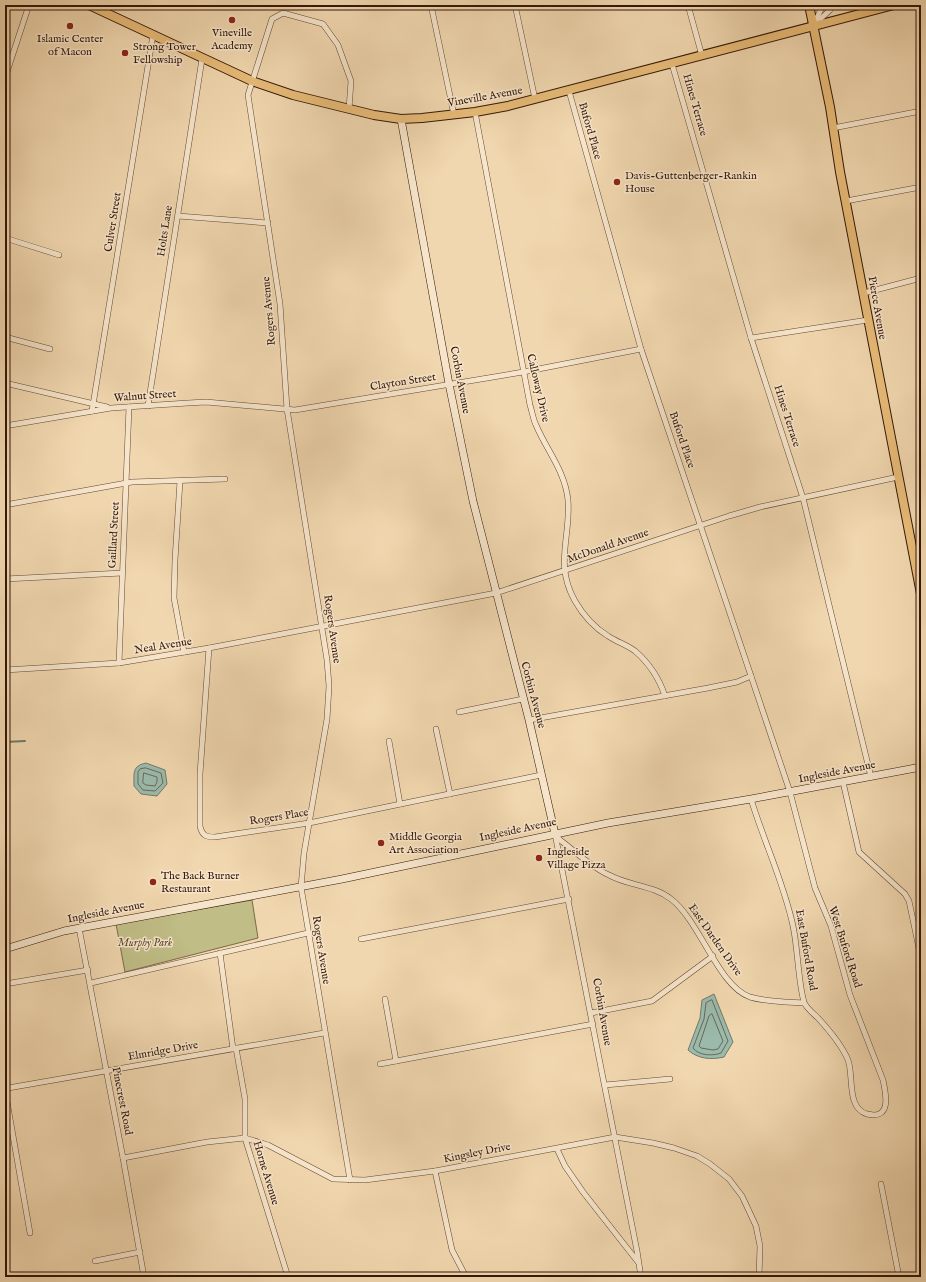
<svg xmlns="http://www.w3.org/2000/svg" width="926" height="1282" viewBox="0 0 926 1282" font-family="'IM FELL English',serif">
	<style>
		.green { fill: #c0bd86; stroke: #7a6a47 }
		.water { fill: #9bbaab; stroke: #72796a }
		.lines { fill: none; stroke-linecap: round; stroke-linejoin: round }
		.shore { stroke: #68685a; stroke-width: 1 }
		.stream { stroke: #72796a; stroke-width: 2 }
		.street-casing { stroke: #634732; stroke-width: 6 }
		.secondary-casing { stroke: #341708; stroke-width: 8 }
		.primary-casing { stroke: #341708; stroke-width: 10 }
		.street { stroke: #f6e5cb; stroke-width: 5 }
		.secondary { stroke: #f6e5cb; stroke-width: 7 }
		.primary { stroke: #e8bc78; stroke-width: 8 }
		.poi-dot { fill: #8f2418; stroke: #f6e5cb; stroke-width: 1.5 }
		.labels { text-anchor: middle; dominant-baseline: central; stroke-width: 3; stroke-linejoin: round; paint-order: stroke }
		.poi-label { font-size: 11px; fill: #341708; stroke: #f6e5cb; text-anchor: start }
		.street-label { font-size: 11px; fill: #341708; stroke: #f6e5cb }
		.park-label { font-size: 11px; font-style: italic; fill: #5e492e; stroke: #f6e5cb }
	</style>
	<rect width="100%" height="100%" fill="#f1d7af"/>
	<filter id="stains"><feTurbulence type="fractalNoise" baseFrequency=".005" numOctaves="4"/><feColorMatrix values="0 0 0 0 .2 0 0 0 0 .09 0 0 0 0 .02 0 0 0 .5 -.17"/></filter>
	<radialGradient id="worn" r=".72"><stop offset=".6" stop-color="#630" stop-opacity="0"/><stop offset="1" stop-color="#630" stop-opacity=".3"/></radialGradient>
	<!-- green -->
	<polygon class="green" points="252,900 258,938 125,972 116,924"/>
	<!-- water -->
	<g class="water">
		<path d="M 146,763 L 165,770 L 167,784 L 157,796 L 141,794 L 134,786 C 134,773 132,766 146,763 Z"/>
		<path d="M 714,994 L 733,1042 L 724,1057 C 711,1060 698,1059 688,1050 L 700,1018 L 702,1000 Z"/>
	</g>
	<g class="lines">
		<!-- shore -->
		<g class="shore">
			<polygon points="146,768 161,773 163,783 155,791 143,790 138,784 138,772 140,769"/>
			<polygon points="144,773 157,777 157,782 155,786 146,785 143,783"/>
			<path d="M 712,1000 L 728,1041 L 721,1053 C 713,1056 699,1056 693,1048 L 704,1019 L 706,1003 Z"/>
			<polygon points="712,1014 723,1041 718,1049 713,1050 701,1048 699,1046 709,1016"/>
		</g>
		<!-- stream -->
		<polyline class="stream" points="5,742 25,741"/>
		<!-- street casing -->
		<g class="street-casing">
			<g id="street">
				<polyline points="431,5 454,115"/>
				<polyline points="515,5 535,99"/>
				<polyline points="688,5 702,56"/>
				<polyline points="815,22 823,5"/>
				<polyline points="814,25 830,10 832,5"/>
				<polyline points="672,64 751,338 803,498 871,777"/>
				<polyline points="5,78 29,5"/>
				<path d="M 569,91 L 641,349 L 790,792 L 815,888 L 831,926 L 850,995 L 883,1080 C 886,1094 892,1120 867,1114 C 846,1108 854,1075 848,1060 C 842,1045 829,1030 818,1018 C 814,1014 806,1008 804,1002 C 798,981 798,949 793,926 C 784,883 764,842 751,799"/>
				<polyline points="349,109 351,81 338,45 323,24 283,13 272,19 248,95 280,304 287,409 327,660 329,686 327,719 304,853 301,887 350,1180"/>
				<path d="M 475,112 L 530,405 C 532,411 533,419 536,425 C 547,451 565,471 568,500 C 571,537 554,564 575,601 C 583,615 595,628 608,636 C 617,642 627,645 635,651 C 649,663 659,678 665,696"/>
				<polyline points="833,128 921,111"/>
				<polyline points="846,201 921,187"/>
				<polyline points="178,216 268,223"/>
				<polyline points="5,238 59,255"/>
				<polyline points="5,247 7,239"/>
				<polyline points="864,293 921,278"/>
				<polyline points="5,337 50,349"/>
				<polyline points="751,338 868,320"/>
				<polyline points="5,383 107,407"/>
				<polyline points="148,406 202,59"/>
				<polyline points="92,411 153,35"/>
				<polyline points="5,426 111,408 188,403 206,402 295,410 523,372 641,349"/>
				<polyline points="180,481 175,560 174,598 184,652"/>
				<polyline points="5,505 132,482 225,479"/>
				<polyline points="5,579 122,573"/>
				<path d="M 209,648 L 200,774 L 200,826 C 202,835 205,837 215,837 L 309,823 L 541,775"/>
				<polyline points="119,663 129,407"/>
				<polyline points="5,670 119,663 209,648 496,593 729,516 760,507 898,477"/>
				<polyline points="459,712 523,699"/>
				<polyline points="529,720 708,688 737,682 751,676"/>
				<polyline points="436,729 450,794"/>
				<polyline points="389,741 400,804"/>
				<polyline points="843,782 859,852 905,894 909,901 921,958"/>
				<polyline points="555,834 637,1251 641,1277"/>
				<path d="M 556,835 L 560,840 C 576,852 591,867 609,875 C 629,886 653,885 671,899 C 700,921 718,986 750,997 C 767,1002 787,1002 804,1003"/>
				<polyline points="79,928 123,1158 144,1277"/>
				<polyline points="361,939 569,899"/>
				<polyline points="220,953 233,1049"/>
				<polyline points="91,983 308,933"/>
				<polyline points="5,984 88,970"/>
				<polyline points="385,999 396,1061"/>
				<polyline points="591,1013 652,1001 713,956"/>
				<polyline points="236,1048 245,1099 245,1138 288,1277"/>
				<polyline points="380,1064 593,1024"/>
				<polyline points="605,1085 670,1079"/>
				<polyline points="5,1087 8,1088 324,1033"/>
				<polyline points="5,1090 30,1233"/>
				<polyline points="557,1149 565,1166 583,1192 638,1262"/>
				<polyline points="123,1158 207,1142 245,1138 268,1145 333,1179 365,1180 435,1171 615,1137 653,1143 674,1148 697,1156 710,1164 729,1179 742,1196 756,1226 760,1246 759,1277"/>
				<polyline points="435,1171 452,1250 466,1277"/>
				<polyline points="881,1184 899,1277"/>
				<polyline points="95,1261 140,1252"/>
			</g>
		</g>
		<!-- secondary casing -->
		<g class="secondary-casing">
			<g id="secondary">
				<polyline points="401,119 449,384 473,501 529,720 555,834"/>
				<polyline points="5,949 64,931 342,879 608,823 751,799 921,767"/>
			</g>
		</g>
		<!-- primary casing -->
		<g class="primary-casing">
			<g id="primary">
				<polyline points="89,5 252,81 293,95 374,115 401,119 422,118 475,112 508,106 894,5"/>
				<polyline points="809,5 830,107 840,172 921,594"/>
			</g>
		</g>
		<!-- street -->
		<use href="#street" class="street"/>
		<!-- secondary -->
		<use href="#secondary" class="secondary"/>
		<!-- primary -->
		<use href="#primary" class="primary"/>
	</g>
	<!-- markers -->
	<g class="poi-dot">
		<circle cx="232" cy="20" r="4"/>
		<circle cx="70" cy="26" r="4"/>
		<circle cx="125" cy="53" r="4"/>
		<circle cx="617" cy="182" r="4"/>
		<circle cx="381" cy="843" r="4"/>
		<circle cx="539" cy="858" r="4"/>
		<circle cx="153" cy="882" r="4"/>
	</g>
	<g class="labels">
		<!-- poi labels -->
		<g class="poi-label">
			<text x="232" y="33" text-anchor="middle">Vineville<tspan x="232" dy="13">Academy</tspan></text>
			<text x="70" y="39" text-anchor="middle">Islamic Center<tspan x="70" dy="13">of Macon</tspan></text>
			<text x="133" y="47">Strong Tower<tspan x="133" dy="13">Fellowship</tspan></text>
			<text x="625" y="176">Davis-Guttenberger-Rankin<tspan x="625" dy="13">House</tspan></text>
			<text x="389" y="837">Middle Georgia<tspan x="389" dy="13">Art Association</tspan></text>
			<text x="547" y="852">Ingleside<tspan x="547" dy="13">Village Pizza</tspan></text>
			<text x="161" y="876">The Back Burner<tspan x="161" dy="13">Restaurant</tspan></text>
		</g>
		<!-- street labels -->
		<g class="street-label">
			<text transform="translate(485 97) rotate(-10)">Vineville Avenue</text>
			<text transform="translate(695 105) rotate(74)">Hines Terrace</text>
			<text transform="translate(590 131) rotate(74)">Buford Place</text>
			<text transform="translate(113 222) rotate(-81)">Culver Street</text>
			<text transform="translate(165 231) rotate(-81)">Holts Lane</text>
			<text transform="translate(877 308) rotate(80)">Pierce Avenue</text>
			<text transform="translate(269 311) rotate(-95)">Rogers Avenue</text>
			<text transform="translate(460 380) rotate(79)">Corbin Avenue</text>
			<text transform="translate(403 382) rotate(-9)">Clayton Street</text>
			<text transform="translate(538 388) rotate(77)">Calloway Drive</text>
			<text transform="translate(145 396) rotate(-4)">Walnut Street</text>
			<text transform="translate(787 416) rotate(72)">Hines Terrace</text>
			<text transform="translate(682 440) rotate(71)">Buford Place</text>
			<text transform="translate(114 535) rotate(-87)">Gaillard Street</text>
			<text transform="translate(608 546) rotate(-19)">McDonald Avenue</text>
			<text transform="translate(332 629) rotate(82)">Rogers Avenue</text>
			<text transform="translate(163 646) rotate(-9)">Neal Avenue</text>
			<text transform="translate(533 695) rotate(75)">Corbin Avenue</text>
			<text transform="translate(837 772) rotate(-11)">Ingleside Avenue</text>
			<text transform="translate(279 817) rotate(-9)">Rogers Place</text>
			<text transform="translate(518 830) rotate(-12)">Ingleside Avenue</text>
			<text transform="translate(106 912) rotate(-11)">Ingleside Avenue</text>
			<text transform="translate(715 940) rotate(55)">East Darden Drive</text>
			<text transform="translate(845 947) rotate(72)">West Buford Road</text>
			<text transform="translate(321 950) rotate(81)">Rogers Avenue</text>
			<text transform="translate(806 950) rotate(80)">East Buford Road</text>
			<text transform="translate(602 1012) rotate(80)">Corbin Avenue</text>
			<text transform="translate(163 1051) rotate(-10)">Elmridge Drive</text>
			<text transform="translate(122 1101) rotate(79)">Pinecrest Road</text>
			<text transform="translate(477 1153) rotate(-11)">Kingsley Drive</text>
			<text transform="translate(266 1173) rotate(73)">Horne Avenue</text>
		</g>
		<!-- park labels -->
		<g class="park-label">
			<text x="145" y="943">Murphy Park</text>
		</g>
	</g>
	<!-- margin -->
	<rect width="926" height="1282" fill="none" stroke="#f1d7af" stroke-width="20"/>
	<rect x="6" y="6" width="914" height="1270" fill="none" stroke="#341708" stroke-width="2"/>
	<rect x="10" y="10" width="906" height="1262" fill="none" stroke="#341708"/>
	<rect width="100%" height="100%" filter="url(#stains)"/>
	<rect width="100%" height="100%" fill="url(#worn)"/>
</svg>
